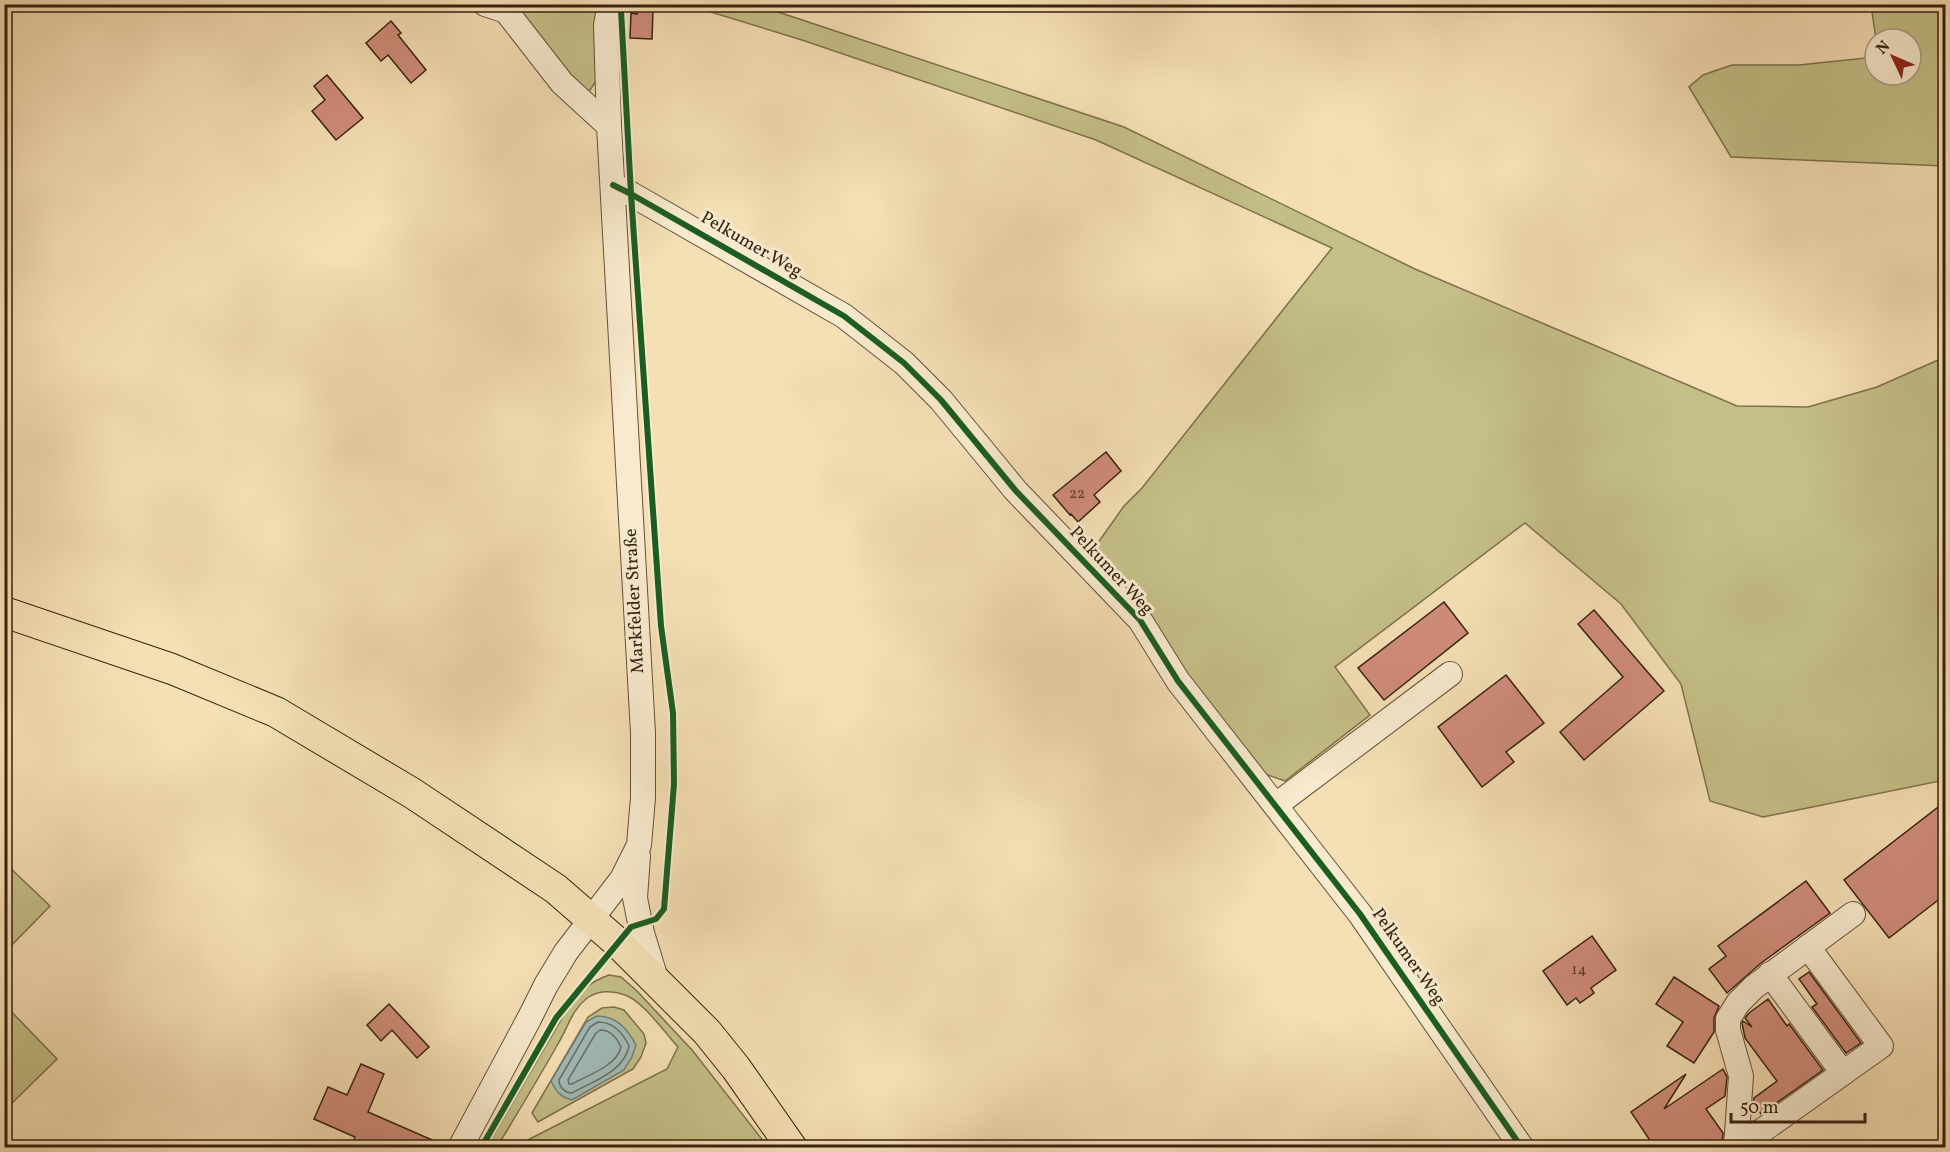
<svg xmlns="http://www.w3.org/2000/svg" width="1950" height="1152" viewBox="0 0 1950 1152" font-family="Vollkorn,serif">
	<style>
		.green { fill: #c4bf87; stroke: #7e704b; stroke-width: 1.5 }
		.water { fill: #a0bab7; stroke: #767d74; stroke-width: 1.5 }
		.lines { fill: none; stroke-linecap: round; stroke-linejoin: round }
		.shore { stroke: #6c6e63; stroke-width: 1.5 }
		.building { fill: #d08c7a; stroke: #37210f; stroke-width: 1.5 }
		.minor-casing { stroke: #665038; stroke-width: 26 }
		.major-casing { stroke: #37210f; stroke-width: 32 }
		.minor { stroke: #f8eace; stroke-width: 24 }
		.major { stroke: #f5dfb4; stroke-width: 30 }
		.cycleway-casing { stroke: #f8eace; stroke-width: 10 }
		.cycleway { stroke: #1b5e20; stroke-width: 6 }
		.labels { text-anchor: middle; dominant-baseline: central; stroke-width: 6; stroke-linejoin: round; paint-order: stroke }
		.number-label { font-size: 15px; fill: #5d3c2a }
		.street-label { font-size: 18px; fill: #37210f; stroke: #f8eace }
	</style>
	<rect width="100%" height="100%" fill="#f5dfb4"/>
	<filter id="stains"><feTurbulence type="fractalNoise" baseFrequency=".00333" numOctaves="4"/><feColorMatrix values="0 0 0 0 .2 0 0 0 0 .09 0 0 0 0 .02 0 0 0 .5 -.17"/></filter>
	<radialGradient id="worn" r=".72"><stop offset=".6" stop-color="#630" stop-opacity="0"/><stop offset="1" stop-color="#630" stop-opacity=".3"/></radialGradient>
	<!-- green -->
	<g class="green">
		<polygon points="500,5 601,5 596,81 586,96"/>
		<polygon points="688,5 757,5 1124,127 1415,269 1737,406 1808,407 1877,387 1945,357 1945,780 1763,817 1710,801 1681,684 1621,604 1525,523 1335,667 1370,715 1285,781 1256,771 1090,554 1124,506 1142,488 1332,248 1096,140 802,40"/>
		<polygon points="1871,5 1945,5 1945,166 1731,157 1689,87 1703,75 1732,65 1799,65 1875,57 1875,75 1911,75 1911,39 1876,39"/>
		<polygon points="5,863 50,906 5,952 4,952"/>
		<path d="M 609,975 L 621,977 L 637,991 L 692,1050 L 768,1147 L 514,1147 L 667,1069 L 678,1047 C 664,1032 644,1002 625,995 C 612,990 597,990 586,999 C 572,1010 568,1027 559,1042 C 540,1076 520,1109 500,1142 L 494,1144 L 489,1143 L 572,1001 C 583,988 593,981 609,975 Z"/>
		<polygon points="5,1005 57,1059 5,1110"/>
		<polygon points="614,1007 624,1010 644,1034 646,1043 641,1057 633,1069 538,1122 532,1113 588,1017 602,1008"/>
	</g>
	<!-- water -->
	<path class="water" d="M 597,1016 C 616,1016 627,1028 636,1045 L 632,1057 L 624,1070 L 572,1100 C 560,1097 556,1091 551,1081 L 586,1022 Z"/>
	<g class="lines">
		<!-- shore -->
		<g class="shore">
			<path d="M 598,1022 C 613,1022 623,1033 629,1046 C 624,1072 593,1081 572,1093 C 565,1093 559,1087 559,1080 L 590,1027 Z"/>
			<path d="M 600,1030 C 610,1030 617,1038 621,1047 C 617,1066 588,1075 572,1084 L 569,1084 L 568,1080 L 596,1033 Z"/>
		</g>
	</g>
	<!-- building -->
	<g class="building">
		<polygon points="637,9 653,10 652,39 630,38 631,13 637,14"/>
		<polygon points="391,21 401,33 398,35 426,70 411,83 388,55 381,61 366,43"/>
		<polygon points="327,75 363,118 336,140 312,111 325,100 314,86"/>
		<polygon points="1106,452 1121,471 1094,495 1100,502 1078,522 1071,514 1070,515 1053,495"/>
		<polygon points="1444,602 1468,633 1384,700 1358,668"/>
		<polygon points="1594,610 1664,691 1584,760 1560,732 1623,677 1578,624"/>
		<polygon points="1506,675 1544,723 1506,752 1514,762 1482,787 1438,727"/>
		<polygon points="1946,801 1946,894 1889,938 1844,880"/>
		<polygon points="1806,881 1830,913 1761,963 1727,993 1709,969 1726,956 1718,946"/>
		<polygon points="1592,936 1616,970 1591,988 1594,993 1580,1003 1576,998 1567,1005 1543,971"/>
		<polygon points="1809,972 1861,1043 1846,1053 1812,1007 1817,1004 1799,979"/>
		<polygon points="1674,977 1719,1006 1714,1018 1714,1032 1694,1063 1667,1046 1683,1022 1656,1004"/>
		<polygon points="1768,999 1787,1026 1789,1024 1823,1070 1761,1114 1753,1103 1754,1098 1777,1081 1745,1038 1742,1023 1743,1021 1752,1027 1745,1018 1749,1013"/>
		<polygon points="389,1004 429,1047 417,1058 392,1030 381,1041 367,1025"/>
		<polygon points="361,1064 384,1074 368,1112 446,1146 446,1148 351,1148 355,1137 314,1119 328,1087 347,1095"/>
		<polygon points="1723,1069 1727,1077 1725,1096 1706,1109 1723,1133 1722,1145 1719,1148 1655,1148 1631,1112 1686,1074 1664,1109"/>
	</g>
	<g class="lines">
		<!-- minor casing -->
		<g class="minor-casing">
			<g id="minor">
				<polyline points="485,4 506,11 562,83 609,126"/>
				<polyline points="613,185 631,194 844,316 904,363 941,400 1016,491 1140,620 1178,681 1360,914 1522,1148"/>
				<polyline points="1276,805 1450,674"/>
				<polyline points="638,856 635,898 642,933 657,982"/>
				<polyline points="1770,974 1843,1073"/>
				<polyline points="1736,1141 1751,1137 1763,1130 1881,1046 1808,947"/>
				<polyline points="460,1148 529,1019 546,985 566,952 622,879 639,845 643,798 643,733 609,126 606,25 610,4"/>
				<polyline points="1736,1148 1741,1076 1728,1030 1728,1019 1738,1003 1754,987 1853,914"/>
			</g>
		</g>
		<!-- major casing -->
		<g class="major-casing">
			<polyline id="major" points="4,612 172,669 276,712 412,793 556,889 618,943 707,1032 736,1068 792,1148"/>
		</g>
		<!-- minor -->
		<use href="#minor" class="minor"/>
		<!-- major -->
		<use href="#major" class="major"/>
		<!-- cycleway casing -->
		<g class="cycleway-casing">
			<g id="cycleway">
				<polyline points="613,185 631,194 844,316 904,363 941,400 1016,491 1140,620 1178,681 1360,914 1522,1148"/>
				<polyline points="481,1148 556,1018 631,927 656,919 664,909 674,784 673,713 661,626 631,194 621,10 622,4"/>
			</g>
		</g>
		<!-- cycleway -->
		<use href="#cycleway" class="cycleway"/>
	</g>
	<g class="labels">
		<!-- number labels -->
		<g class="number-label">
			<text x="1077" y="494">22</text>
			<text x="1579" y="970">14</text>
		</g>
		<!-- street labels -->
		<g class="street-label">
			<text transform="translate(751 245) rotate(30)">Pelkumer Weg</text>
			<text transform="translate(1111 571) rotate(47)">Pelkumer Weg</text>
			<text transform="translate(635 601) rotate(-93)">Markfelder Straße</text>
			<text transform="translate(1408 957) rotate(55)">Pelkumer Weg</text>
		</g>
	</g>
	<!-- margin -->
	<rect width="1950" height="1152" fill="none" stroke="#f5dfb4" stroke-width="24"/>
	<rect x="6" y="6" width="1938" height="1140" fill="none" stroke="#37210f" stroke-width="3"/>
	<rect x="12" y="12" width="1926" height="1128" fill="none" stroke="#37210f" stroke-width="1.5"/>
	<!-- north arrow -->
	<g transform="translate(1893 57) rotate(314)"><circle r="28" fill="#f8eace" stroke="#ab9a82" stroke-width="1.5"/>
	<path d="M0-4.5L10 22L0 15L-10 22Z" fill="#8f2418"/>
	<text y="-9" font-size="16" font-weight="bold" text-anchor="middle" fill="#37210f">N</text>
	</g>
	<!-- scale -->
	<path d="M1731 1113v9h134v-9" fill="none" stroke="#37210f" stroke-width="3"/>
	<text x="1740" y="1113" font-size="18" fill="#37210f" stroke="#f8eace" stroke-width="4.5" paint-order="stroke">50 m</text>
	<rect width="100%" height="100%" filter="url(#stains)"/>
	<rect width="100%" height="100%" fill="url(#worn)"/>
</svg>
